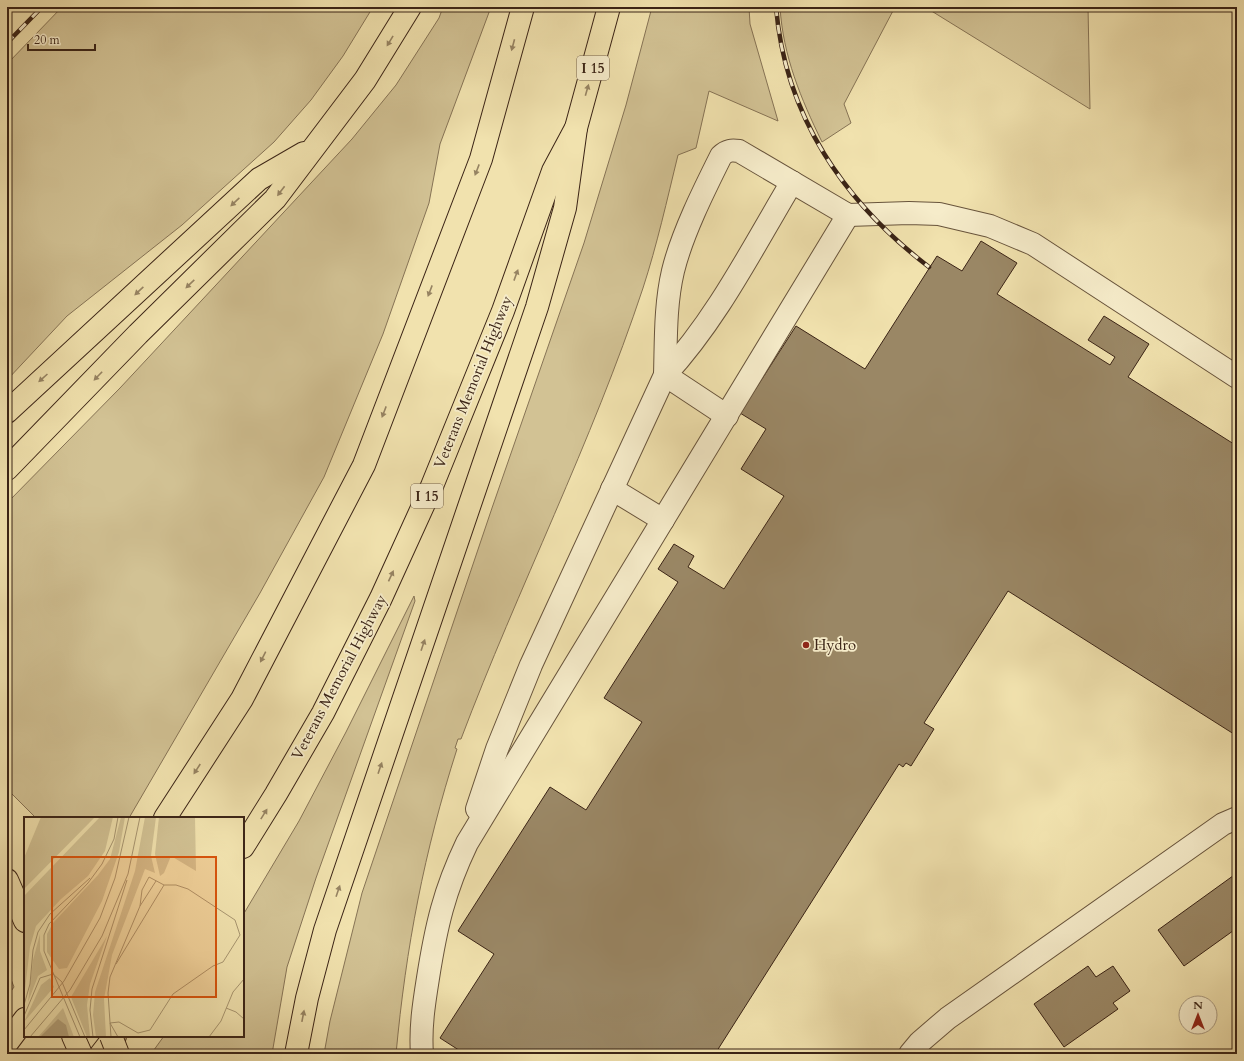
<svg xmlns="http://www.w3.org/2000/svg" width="1244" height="1061" viewBox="0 0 1244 1061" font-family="Cardo,serif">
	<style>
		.green { fill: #d2c294; stroke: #867355 }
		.building { fill: #9a8765; stroke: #3b2416 }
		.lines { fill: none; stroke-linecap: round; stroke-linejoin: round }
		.minor-casing { stroke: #68543c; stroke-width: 24 }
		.highway-casing { stroke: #3b2416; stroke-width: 24 }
		.minor { stroke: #f6ecca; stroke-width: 22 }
		.highway { stroke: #f1e2ae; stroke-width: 22 }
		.rail-casing { stroke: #3b2416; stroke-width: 4.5 }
		.rail { stroke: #f6ecca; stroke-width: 3; stroke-dasharray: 9; stroke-linecap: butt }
		.highway-bridge-casing { stroke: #3b2416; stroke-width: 24; stroke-linecap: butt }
		.highway-bridge { stroke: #f1e2ae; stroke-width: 22 }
		.oneway { fill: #968362 }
		.poi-dot { fill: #8f2418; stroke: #f6ecca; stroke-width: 1.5 }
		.labels { text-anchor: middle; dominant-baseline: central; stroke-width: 3.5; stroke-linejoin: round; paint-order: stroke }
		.shield { fill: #f6ecca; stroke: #73604c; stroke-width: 1 }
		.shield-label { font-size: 14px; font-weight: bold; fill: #3b2416 }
		.street-label { font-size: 15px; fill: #3b2416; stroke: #f6ecca }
		.poi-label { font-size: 15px; fill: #3b2416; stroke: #f6ecca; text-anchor: start }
		.inset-road { fill: none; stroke: #a89671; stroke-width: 1 }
		.view { fill: #d7540d; fill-opacity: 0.15; stroke: #d7540d; stroke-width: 2 }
		.inset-edge { fill: none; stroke: #3b2416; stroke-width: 2 }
	</style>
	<rect width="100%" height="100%" fill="#f1e2ae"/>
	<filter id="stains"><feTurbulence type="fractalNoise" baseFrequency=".005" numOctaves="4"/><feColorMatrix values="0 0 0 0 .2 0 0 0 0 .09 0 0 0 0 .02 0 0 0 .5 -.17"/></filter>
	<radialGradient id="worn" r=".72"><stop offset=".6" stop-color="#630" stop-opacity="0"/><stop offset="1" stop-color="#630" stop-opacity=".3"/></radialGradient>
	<!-- green -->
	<g class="green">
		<polygon points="62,7 373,7 343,56 311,100 274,142 182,225 67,316 7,380 7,64"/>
		<polygon points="443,7 491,7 440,144 429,203 383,334 324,477 260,593 129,818 36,818 7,789 7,503 120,388 352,139 396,85 439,18"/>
		<path d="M 652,7 L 749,7 L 750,24 L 778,121 L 709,91 L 696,148 L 678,155 C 667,200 657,245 643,288 C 592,442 518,588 461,739 L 458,739 L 455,748 L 457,749 C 424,852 406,947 396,1054 L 324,1054 L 330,1021 L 362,893 L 492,508 L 584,243 L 626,105 Z"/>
		<path d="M 780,7 L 895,7 L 844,104 L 851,123 L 822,142 C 801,99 783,56 780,7 Z"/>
		<polygon points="925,7 1088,7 1090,109"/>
		<polygon points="414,596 415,601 316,878 287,967 272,1054 151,1054 164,1036 243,1036 243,915 299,821 346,732"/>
		<polygon points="7,969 14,987 7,997"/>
	</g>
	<!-- building -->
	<g class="building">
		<polygon points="981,241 1017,263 997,294 1110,365 1115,357 1088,340 1104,316 1149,344 1128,377 1237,446 1237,736 1008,591 924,723 934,729 911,766 906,763 903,767 899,764 715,1054 465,1054 440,1038 494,954 458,931 550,787 586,810 642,722 604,698 678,582 658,569 674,544 694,556 688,567 724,589 784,496 741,469 766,429 740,413 796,326 865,369 937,256 962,271"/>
		<polygon points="1237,873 1237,928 1184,966 1158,930"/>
		<polygon points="1088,966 1096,977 1113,966 1130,991 1113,1003 1118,1009 1064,1047 1034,1004"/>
	</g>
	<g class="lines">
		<!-- minor casing -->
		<g class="minor-casing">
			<g id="minor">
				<path d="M 665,375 C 666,341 665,305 673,271 C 682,234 704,190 721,156 C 727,150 732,150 739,151 L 848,215 L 909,213 L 939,214 L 990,226 L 1033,244 L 1237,377"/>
				<polyline points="665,375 727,416"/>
				<polyline points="612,489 663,520"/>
				<path d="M 477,809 L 497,749 L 531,665 L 665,375 C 717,319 753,247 792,182"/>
				<path d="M 422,1054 C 420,1028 424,1003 428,978 C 436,927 444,891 467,843 L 848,215"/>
				<polyline points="910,1054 920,1042 948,1018 1223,824 1237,818"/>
			</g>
		</g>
		<!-- highway casing -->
		<g class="highway-casing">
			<g id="highway">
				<polyline points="7,412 259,179 304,153"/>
				<polyline points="7,469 138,334 275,199 365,80 410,7"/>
				<polyline points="165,818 242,699 364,465 481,159 523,7"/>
				<polyline points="243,847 276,794 323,713 381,598 432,486 503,311 553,171 576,128 609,7"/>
				<polyline points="7,880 25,921"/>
				<polyline points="73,1036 81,1054"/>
				<polyline points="7,1043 25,1019"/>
				<polyline points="101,1054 115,1036"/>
				<polyline points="296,1054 307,998 325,930 537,307 565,208 576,128"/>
			</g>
		</g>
		<!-- minor -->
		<use href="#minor" class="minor"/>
		<!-- highway -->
		<use href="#highway" class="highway"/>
		<!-- rail casing -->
		<g class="rail-casing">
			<g id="rail">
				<path d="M 776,7 C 785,116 844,202 929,267"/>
				<polyline points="7,43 42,7"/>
			</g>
		</g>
		<!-- rail -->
		<use href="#rail" class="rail"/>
		<!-- highway-bridge casing -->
		<g class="highway-bridge-casing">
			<polyline id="highway-bridge" points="111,1036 118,1054"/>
		</g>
		<!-- highway-bridge -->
		<use href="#highway-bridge" class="highway-bridge"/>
	</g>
	<!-- one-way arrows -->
	<defs><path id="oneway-solid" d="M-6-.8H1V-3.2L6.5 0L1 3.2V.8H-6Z"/></defs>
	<g class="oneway">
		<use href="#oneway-solid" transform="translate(390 41) rotate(121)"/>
		<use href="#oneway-solid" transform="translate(513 45) rotate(105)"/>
		<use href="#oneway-solid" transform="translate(587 90) rotate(-74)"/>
		<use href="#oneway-solid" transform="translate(477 170) rotate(111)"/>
		<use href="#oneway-solid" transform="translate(281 191) rotate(127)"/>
		<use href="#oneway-solid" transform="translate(235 202) rotate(137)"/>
		<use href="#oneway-solid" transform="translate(516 275) rotate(-70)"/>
		<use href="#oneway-solid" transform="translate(190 284) rotate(136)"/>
		<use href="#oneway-solid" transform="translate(139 291) rotate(137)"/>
		<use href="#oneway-solid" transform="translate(430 291) rotate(111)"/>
		<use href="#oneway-solid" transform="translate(98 376) rotate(134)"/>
		<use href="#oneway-solid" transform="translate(43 378) rotate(138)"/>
		<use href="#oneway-solid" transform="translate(384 412) rotate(111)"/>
		<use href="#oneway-solid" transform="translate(391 576) rotate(-65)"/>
		<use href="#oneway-solid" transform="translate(423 645) rotate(-71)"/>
		<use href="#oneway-solid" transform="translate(263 657) rotate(117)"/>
		<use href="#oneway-solid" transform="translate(380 768) rotate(-71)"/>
		<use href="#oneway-solid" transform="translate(197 769) rotate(123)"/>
		<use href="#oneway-solid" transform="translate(264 814) rotate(-58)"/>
		<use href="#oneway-solid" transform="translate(338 891) rotate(-71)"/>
		<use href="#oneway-solid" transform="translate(303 1016) rotate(-79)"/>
	</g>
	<!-- markers -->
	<circle class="poi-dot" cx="806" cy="645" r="4"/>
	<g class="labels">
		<!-- shield labels -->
		<g class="shield">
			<rect x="577" y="56" width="32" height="24" rx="3"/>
			<rect x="411" y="484" width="32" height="24" rx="3"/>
		</g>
		<g class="shield-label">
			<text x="593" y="68">I 15</text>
			<text x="427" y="496">I 15</text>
		</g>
		<!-- street labels -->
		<g class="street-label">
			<text transform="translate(473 382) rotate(-68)">Veterans Memorial Highway</text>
			<text transform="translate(339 677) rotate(-62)">Veterans Memorial Highway</text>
		</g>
		<!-- poi labels -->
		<g class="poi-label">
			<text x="814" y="645">Hydro</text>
		</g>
	</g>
	<!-- overview -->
	<g transform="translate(24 817)">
		<rect width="220" height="220" fill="#f1e2ae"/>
		<path d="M 17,0 L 71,0 L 0,72 L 0,41 ZM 76,0 L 89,0 L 81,34 L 64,59 L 37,82 L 12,109 L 6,130 L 0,181 L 0,79 ZM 97,0 L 101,0 L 95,35 L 78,84 L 43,151 L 35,152 L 23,135 L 23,117 L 29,106 L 74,58 L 86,42 ZM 121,0 L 132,0 L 127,39 L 131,56 L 121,52 L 88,138 L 80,182 L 82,220 L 72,220 L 69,198 L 71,175 L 111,54 ZM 135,0 L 171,0 L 172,54 L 147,39 L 140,56 L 136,59 L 131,37 ZM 16,117 L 16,134 L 23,153 L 14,159 L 4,185 L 9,143 ZM 83,119 L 66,167 L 63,188 L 66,220 L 63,220 L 47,180 ZM 26,161 L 30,170 L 0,205 L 17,168 ZM 39,191 L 50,220 L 14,220 L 22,211 Z" fill="#d2c294"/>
		<path d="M 34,202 L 42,208 L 45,220 L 16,220 Z" fill="#b3a17a"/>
		<path class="inset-road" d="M 92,147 L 140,68M 0,188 L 6,167 L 9,133 L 14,115 L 26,97 L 66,61M 202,191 L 212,195 L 220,202M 0,199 L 16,161 L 29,157 L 38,165 L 61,220M 86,206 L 95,205 L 114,216 L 126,213 L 149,177 L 189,149 L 199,145 L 216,118 L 211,103 L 164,72 L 152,68 L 140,68 L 125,60 L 118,73 L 116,89M 86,206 L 94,220M 0,213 L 40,164 L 76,101 L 91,61 L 105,0M 6,220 L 46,173 L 78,119 L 104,57 L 116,0M 56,220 L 20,134 L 20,118 L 25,107 L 64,66 L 78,47 L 90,22 L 94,0M 69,220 L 66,193 L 68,172 L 103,63M 87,220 L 84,176 L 86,160 L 116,89 L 132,64M 185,220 L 197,204 L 209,175 L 220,162"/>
		<path class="view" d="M 28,40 L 192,40 L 192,180 L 28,180 Z"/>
		<rect width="220" height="220" class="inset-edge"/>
	</g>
	<!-- margin -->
	<rect width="1244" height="1061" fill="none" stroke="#f1e2ae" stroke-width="24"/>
	<rect x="8" y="8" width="1228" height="1045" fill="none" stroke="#3b2416" stroke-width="2"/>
	<rect x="12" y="12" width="1220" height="1037" fill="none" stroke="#3b2416"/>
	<!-- north arrow -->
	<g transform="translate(1198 1015)"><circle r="19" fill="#f6ecca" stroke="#ab9c82"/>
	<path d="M0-3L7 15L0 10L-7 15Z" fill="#8f2418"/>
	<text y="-6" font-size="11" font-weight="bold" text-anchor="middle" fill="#3b2416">N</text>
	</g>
	<!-- scale -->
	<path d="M28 44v6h67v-6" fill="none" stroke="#3b2416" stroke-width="2"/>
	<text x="34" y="44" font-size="12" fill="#3b2416" stroke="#f6ecca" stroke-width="3" paint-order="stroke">20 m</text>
	<rect width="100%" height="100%" filter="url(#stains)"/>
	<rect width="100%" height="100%" fill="url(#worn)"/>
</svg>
